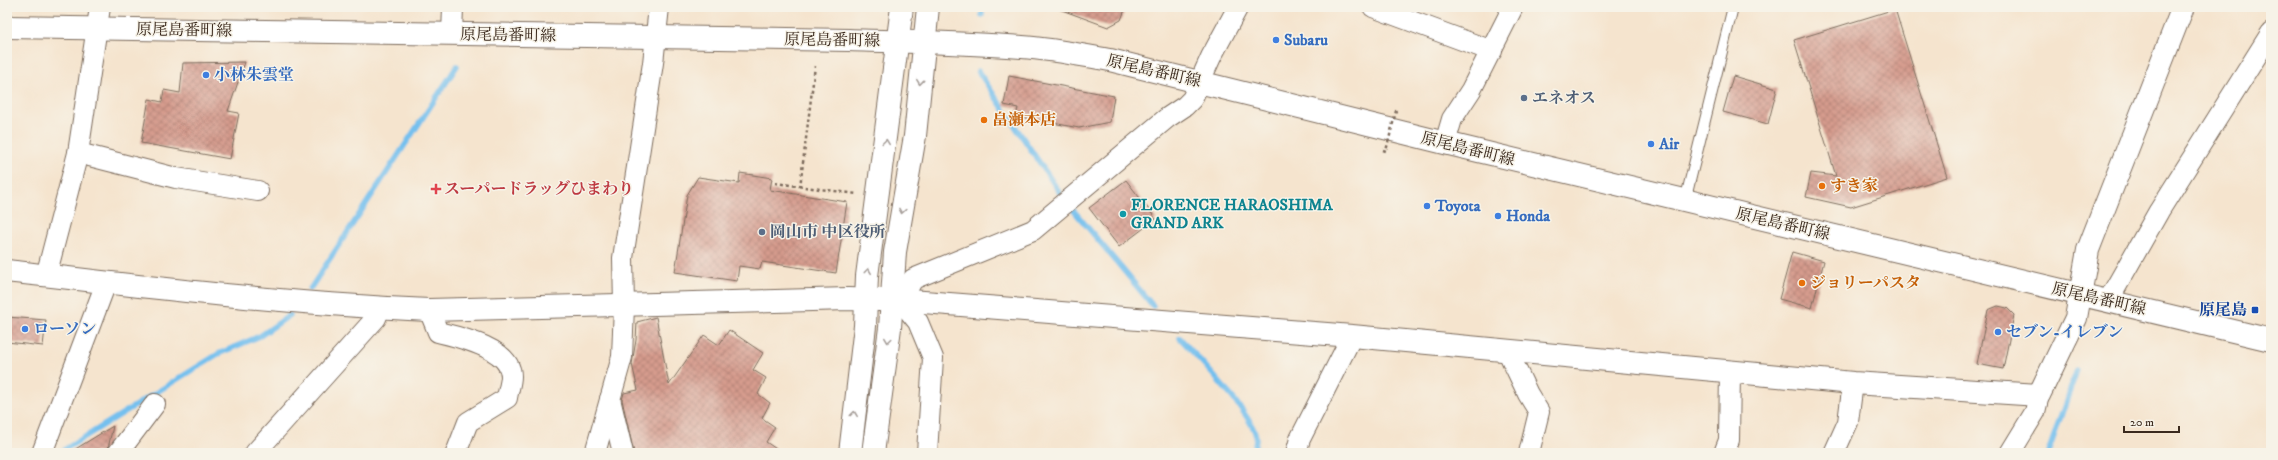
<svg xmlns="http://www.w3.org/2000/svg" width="2278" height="460" viewBox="0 0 2278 460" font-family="'IM FELL DW Pica','Noto Serif JP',serif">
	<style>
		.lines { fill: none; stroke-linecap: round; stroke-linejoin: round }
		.stream { stroke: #75c0ee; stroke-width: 5.5 }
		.building { fill: url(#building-cross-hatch) }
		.lane-casing { stroke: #7c6b5c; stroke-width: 12 }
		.street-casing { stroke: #7c6b5c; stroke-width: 22 }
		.secondary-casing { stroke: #7c6b5c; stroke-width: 24 }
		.path { stroke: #7c6b5c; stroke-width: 2.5; stroke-dasharray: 3 3; stroke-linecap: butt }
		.lane { stroke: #fff; stroke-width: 10 }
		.street { stroke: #fff; stroke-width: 20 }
		.secondary { stroke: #fff; stroke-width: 22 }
		.path-bridge { stroke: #7c6b5c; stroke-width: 2.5; stroke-dasharray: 3 3; stroke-linecap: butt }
		.oneway { stroke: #a79f9a }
		.shop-dot { fill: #3f7fe0; stroke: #f7f3e8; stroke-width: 1.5 }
		.service-dot { fill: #5c6f8a; stroke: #f7f3e8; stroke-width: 1.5 }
		.food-dot { fill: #e8710a; stroke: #f7f3e8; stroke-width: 1.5 }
		.health-dot { fill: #e0444e; stroke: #f7f3e8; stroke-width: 1.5 }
		.culture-dot { fill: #0f9aa8; stroke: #f7f3e8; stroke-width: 1.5 }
		.transit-dot { fill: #1a4fb4; stroke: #f7f3e8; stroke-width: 1.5 }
		.labels { text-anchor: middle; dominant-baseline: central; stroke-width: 3; stroke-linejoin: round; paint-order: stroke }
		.street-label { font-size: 16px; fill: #3b2a1e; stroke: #f7f3e8 }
		.shop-label { font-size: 16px; font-weight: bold; fill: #366cbe; stroke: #f7f3e8; text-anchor: start }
		.service-label { font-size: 16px; font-weight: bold; fill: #4e5e75; stroke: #f7f3e8; text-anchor: start }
		.food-label { font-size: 16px; font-weight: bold; fill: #c56008; stroke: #f7f3e8; text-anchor: start }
		.health-label { font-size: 16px; font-weight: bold; fill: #be3a42; stroke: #f7f3e8; text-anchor: start }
		.culture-label { font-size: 16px; font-weight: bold; fill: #0d838f; stroke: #f7f3e8; text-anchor: start }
		.transit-label { font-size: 16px; font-weight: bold; fill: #164399; stroke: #f7f3e8; text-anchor: end }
	</style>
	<defs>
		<pattern id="building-cross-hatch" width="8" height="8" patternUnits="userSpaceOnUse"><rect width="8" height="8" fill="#d59b8d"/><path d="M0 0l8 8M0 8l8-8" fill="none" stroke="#ae7f73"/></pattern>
	</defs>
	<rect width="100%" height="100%" fill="#f7f3e8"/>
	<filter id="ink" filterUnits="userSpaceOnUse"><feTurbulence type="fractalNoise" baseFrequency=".025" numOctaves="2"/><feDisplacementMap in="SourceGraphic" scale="8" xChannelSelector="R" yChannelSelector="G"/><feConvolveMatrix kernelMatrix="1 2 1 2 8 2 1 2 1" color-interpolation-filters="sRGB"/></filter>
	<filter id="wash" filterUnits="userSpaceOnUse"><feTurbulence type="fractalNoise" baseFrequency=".012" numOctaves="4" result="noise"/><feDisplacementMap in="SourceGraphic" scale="16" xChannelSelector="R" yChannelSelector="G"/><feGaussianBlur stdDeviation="0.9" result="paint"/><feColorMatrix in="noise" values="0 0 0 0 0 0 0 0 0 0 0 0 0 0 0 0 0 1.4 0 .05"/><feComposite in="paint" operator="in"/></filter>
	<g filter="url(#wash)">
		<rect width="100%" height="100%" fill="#f5e4ce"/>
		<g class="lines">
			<!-- stream -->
			<g class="stream">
				<polyline points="982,15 982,7"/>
				<polyline points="978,71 1060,193"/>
				<polyline points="1070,206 1153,306"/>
				<polyline points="310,289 457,66"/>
				<path d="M 1180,338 C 1195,355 1256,418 1256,438 C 1256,443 1254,448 1253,453"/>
				<polyline points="59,453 218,354 260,336 290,315"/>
				<polyline points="2048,453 2077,370"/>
			</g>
		</g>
		<g id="blocks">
			<!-- building -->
			<g class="building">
				<polygon points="1059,7 1126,7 1121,20 1108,27 1059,9"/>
				<polygon points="1895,9 1947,177 1851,207 1806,197 1811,173 1836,176 1794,40"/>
				<polygon points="245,62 228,111 239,113 230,159 141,143 149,99 162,102 164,90 180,93 183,63"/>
				<polygon points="1009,76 1114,96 1110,122 1079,128 1016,116 1018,108 1004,105"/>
				<polygon points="1733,76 1777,89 1768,124 1723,112"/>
				<polygon points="740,173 772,178 770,190 847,202 836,273 762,262 760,269 739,266 737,281 675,272 687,195 698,177 739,183"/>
				<polygon points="1126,180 1156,219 1119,247 1089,208"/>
				<polygon points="1792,252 1824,261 1812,308 1779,299"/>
				<polygon points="1998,306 2007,308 2014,315 2003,369 1977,364 1988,310"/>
				<polygon points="7,317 46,320 43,346 7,342"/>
				<polygon points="656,317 669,385 704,335 719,345 729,330 763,353 753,370 766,378 758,394 770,403 762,418 775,427 766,442 782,453 634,453 622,400 624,393 638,390 632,364 636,340 637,322"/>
				<polygon points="113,426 107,453 69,453"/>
			</g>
		</g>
	</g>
	<g filter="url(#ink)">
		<use href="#blocks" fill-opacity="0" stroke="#7c6b5c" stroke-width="1"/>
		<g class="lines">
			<!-- lane casing -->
			<g class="lane-casing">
				<polyline id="lane" points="1685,201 1733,7"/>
			</g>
			<!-- street casing -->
			<g class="street-casing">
				<g id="street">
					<polyline points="1373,7 1492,51"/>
					<polyline points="452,34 453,7"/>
					<polyline points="1445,143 1452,119 1471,90 1513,7"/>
					<polyline points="78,153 176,178 258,191"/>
					<polyline points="46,276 78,153 100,7"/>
					<polyline points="2108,301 2159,211 2271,33"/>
					<path d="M 429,310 L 438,332 C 459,337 511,348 511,376 C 511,383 508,391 507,398 L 468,422 L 456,453"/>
					<polyline points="1508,352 1528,394 1539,412 1529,453"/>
					<polyline points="610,399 623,453"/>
					<polyline points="42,453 106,283"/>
					<polyline points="118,453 155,404"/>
					<polyline points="255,453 376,318 380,308"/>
					<polyline points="595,453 622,357 624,306 623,258 653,63 659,7"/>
					<polyline points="927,453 933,358 918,322 901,301 913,279 1033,230 1167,118 1185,106 1192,99 1211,57 1238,7"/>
					<polyline points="1296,453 1300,439 1352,336"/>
					<polyline points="1724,453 1729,440 1730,372"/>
					<polyline points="1834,453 1848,422 1853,383"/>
					<polyline points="2010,453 2035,412 2039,395"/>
				</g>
			</g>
			<!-- secondary casing -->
			<g class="secondary-casing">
				<g id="secondary">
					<path d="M 7,27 L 849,40 C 907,42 965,42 1022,47 C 1052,49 1081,55 1110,60 L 1445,143 L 2271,340"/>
					<path d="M 7,271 C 147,287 288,304 429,310 L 848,299 L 911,301 L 1352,336 L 1853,383 L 2039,395 L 2076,318 L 2088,250 L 2183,7"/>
					<polyline points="850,453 865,326 867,276 902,7"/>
					<polyline points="873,453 890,328 895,252 915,136 928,7"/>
				</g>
			</g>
			<!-- path -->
			<g class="path">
				<polyline points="775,183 857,194"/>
				<polyline points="800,187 815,66"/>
			</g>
			<!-- lane -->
			<use href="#lane" class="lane"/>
			<!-- street -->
			<use href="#street" class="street"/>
			<!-- secondary -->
			<use href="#secondary" class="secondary"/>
			<!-- path-bridge -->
			<polyline class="path-bridge" points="1383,150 1386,151 1396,111 1399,112"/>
		</g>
		<!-- one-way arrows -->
		<defs><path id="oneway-chevron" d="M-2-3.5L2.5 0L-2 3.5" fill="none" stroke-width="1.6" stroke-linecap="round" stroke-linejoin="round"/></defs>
		<g class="oneway">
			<use href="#oneway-chevron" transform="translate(920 82) rotate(96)"/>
			<use href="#oneway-chevron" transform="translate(886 142) rotate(-82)"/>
			<use href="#oneway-chevron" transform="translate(902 211) rotate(100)"/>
			<use href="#oneway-chevron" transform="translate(868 271) rotate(-83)"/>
			<use href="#oneway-chevron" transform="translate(888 340) rotate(98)"/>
			<use href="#oneway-chevron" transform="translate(854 414) rotate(-83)"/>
		</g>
	</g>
	<!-- markers -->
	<g class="shop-dot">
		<circle cx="1276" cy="40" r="4"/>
		<circle cx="206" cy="75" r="4"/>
		<circle cx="1651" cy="144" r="4"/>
		<circle cx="1427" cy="206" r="4"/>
		<circle cx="1498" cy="216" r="4"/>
		<circle cx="25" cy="329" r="4"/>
		<circle cx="1998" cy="332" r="4"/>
	</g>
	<g class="service-dot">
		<circle cx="1524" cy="98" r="4"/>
		<circle cx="762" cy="232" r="4"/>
	</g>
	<g class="food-dot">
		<circle cx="984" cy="120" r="4"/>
		<circle cx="1822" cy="186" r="4"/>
		<circle cx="1802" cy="283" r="4"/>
	</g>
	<path class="health-dot" d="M434 183h4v4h4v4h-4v4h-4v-4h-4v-4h4z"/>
	<circle class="culture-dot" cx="1123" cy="214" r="4"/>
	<rect class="transit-dot" x="2251" y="306" width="8" height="8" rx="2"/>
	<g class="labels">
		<!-- street labels -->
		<g class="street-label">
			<text transform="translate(184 30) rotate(1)">原尾島番町線</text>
			<text transform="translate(508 35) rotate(1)">原尾島番町線</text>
			<text transform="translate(832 40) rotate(1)">原尾島番町線</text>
			<text transform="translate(1154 71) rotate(13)">原尾島番町線</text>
			<text transform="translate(1468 149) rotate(14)">原尾島番町線</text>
			<text transform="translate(1783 224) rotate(13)">原尾島番町線</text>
			<text transform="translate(2099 299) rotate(13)">原尾島番町線</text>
		</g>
		<!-- shop labels -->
		<g class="shop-label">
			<text x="1284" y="40">Subaru</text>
			<text x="214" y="75">小林朱雲堂</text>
			<text x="1659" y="144">Air</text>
			<text x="1435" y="206">Toyota</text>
			<text x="1506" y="216">Honda</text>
			<text x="33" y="329">ローソン</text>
			<text x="2006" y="332">セブン-イレブン</text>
		</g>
		<!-- service labels -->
		<g class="service-label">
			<text x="1532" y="98">エネオス</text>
			<text x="770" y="232">岡山市 中区役所</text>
		</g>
		<!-- food labels -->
		<g class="food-label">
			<text x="992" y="120">畠瀬本店</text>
			<text x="1830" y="186">すき家</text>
			<text x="1810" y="283">ジョリーパスタ</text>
		</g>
		<!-- health labels -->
		<g class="health-label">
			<text x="444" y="189">スーパードラッグひまわり</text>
		</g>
		<!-- culture labels -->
		<g class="culture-label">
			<text x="1131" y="205">FLORENCE HARAOSHIMA<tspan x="1131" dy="18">GRAND ARK</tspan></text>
		</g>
		<!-- transit labels -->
		<g class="transit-label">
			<text x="2247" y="310">原尾島</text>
		</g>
	</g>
	<!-- margin -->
	<rect width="2278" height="460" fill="none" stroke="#f7f3e8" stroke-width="24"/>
	<!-- scale -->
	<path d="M2124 426v6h55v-6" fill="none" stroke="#3b2a1e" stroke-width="2"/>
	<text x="2130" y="426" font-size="12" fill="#3b2a1e" stroke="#f7f3e8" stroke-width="3" paint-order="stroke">20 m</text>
</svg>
